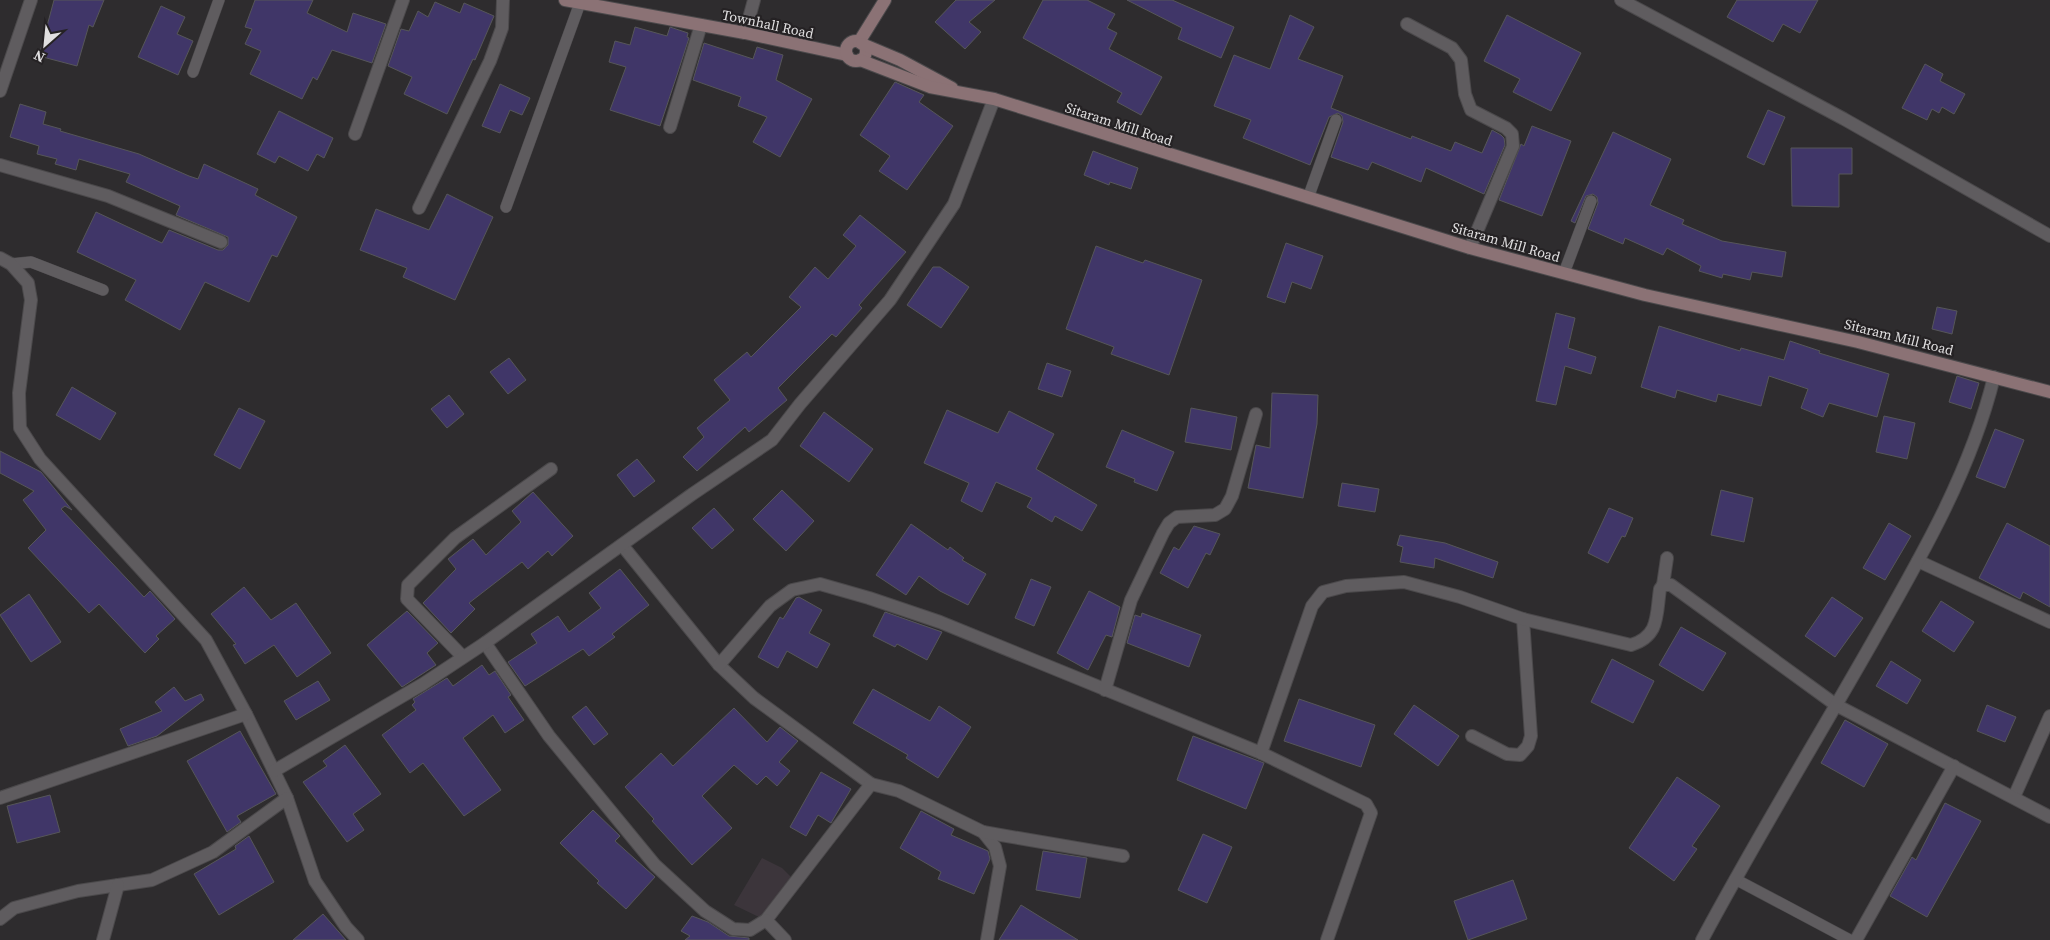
<svg xmlns="http://www.w3.org/2000/svg" width="2050" height="940" viewBox="0 0 2050 940" font-family="'Source Serif 4',serif">
	<style>
		.built { fill: #3c353b }
		.building { fill: #403668; stroke: #565659 }
		.lines { fill: none; stroke-linecap: round; stroke-linejoin: round }
		.lane-casing { stroke: #4b494b; stroke-width: 12 }
		.street-casing { stroke: #4b494b; stroke-width: 14 }
		.secondary-casing { stroke: #4b494b; stroke-width: 14 }
		.lane { stroke: #5f5c5f; stroke-width: 11 }
		.street { stroke: #5f5c5f; stroke-width: 12 }
		.secondary { stroke: #8b7275; stroke-width: 12 }
		.labels { text-anchor: middle; dominant-baseline: central; stroke-width: 4.5; stroke-linejoin: round; paint-order: stroke }
		.street-label { font-size: 14px; fill: #e0dfe0; stroke: #252224 }
	</style>
	<rect width="100%" height="100%" fill="#2e2c2e"/>
	<!-- built -->
	<polygon class="built" points="762,858 782,868 793,879 761,918 734,905"/>
	<!-- building -->
	<g class="building">
		<polygon points="54,0 104,0 93,27 89,25 77,66 39,56"/>
		<polygon points="255,0 313,0 307,13 347,32 353,13 386,24 372,63 332,50 317,80 313,77 302,99 250,74 261,51 245,44 252,29 245,27"/>
		<polygon points="956,0 995,0 969,22 981,32 965,49 935,22"/>
		<polygon points="1043,0 1087,0 1115,14 1107,28 1117,33 1109,49 1162,77 1141,115 1117,102 1122,93 1023,38"/>
		<polygon points="1127,0 1172,0 1234,27 1221,58 1178,39 1182,28"/>
		<polygon points="1737,0 1818,0 1800,33 1783,24 1773,42 1727,17"/>
		<polygon points="435,2 460,13 464,3 494,16 475,60 473,59 447,114 404,94 412,77 388,66 401,29 409,31 418,11 428,17"/>
		<polygon points="161,6 185,17 177,34 193,41 178,75 138,57"/>
		<polygon points="1290,15 1314,27 1298,59 1343,76 1331,108 1411,139 1412,136 1451,151 1455,142 1482,153 1492,130 1501,135 1504,138 1505,145 1484,194 1426,168 1421,182 1372,162 1368,170 1331,157 1343,122 1342,116 1338,113 1329,117 1310,165 1243,138 1251,120 1214,106 1234,55 1270,69"/>
		<polygon points="1507,15 1581,53 1551,111 1513,92 1520,79 1484,61"/>
		<polygon points="635,27 667,36 670,27 688,33 687,37 689,38 677,75 660,126 610,110 626,67 609,62 615,41 630,45"/>
		<polygon points="704,43 753,59 757,47 783,55 776,80 812,99 780,157 753,142 767,117 738,106 741,97 693,80"/>
		<polygon points="1925,64 1943,74 1940,81 1965,94 1954,114 1942,107 1939,113 1932,109 1927,120 1902,108"/>
		<polygon points="895,82 924,95 919,102 953,126 907,190 879,171 890,156 860,135"/>
		<polygon points="500,84 530,98 522,115 510,110 500,133 482,126"/>
		<polygon points="20,104 46,112 43,124 61,129 60,131 139,154 189,176 198,179 204,164 258,189 255,195 297,217 277,257 272,255 249,302 205,282 180,330 125,300 136,280 77,252 96,212 162,243 169,230 218,250 223,250 228,245 228,237 176,215 180,206 126,182 130,174 79,159 76,170 55,164 57,159 37,154 39,146 10,137"/>
		<polygon points="1768,110 1785,117 1764,165 1747,157"/>
		<polygon points="279,111 333,138 324,158 317,154 308,171 279,156 275,163 257,154"/>
		<polygon points="1532,126 1571,141 1542,216 1499,200 1521,144 1524,146"/>
		<polygon points="1613,132 1671,159 1650,205 1684,220 1682,224 1722,241 1786,252 1782,277 1752,272 1750,280 1723,274 1722,278 1699,271 1701,266 1667,248 1663,255 1625,238 1623,244 1588,229 1598,203 1597,197 1593,194 1586,196 1575,223 1571,221"/>
		<polygon points="1791,148 1852,148 1852,174 1839,174 1839,207 1792,206"/>
		<polygon points="1093,151 1138,168 1131,189 1110,182 1109,185 1084,175"/>
		<polygon points="447,194 493,217 455,300 403,277 407,268 360,250 376,209 429,230"/>
		<polygon points="860,215 906,252 859,305 862,308 836,337 832,334 778,388 787,400 749,432 745,427 697,471 683,457 704,437 697,428 730,400 714,380 747,352 751,357 801,307 789,297 815,267 828,279 856,246 843,235"/>
		<polygon points="1286,243 1323,256 1311,289 1292,282 1285,303 1267,297"/>
		<polygon points="1096,246 1143,263 1145,260 1202,280 1169,375 1111,354 1114,347 1066,329"/>
		<polygon points="933,267 940,267 969,287 941,328 907,305"/>
		<polygon points="1937,307 1957,311 1952,334 1932,329"/>
		<polygon points="1556,313 1575,318 1568,348 1596,357 1591,374 1565,366 1556,405 1536,401"/>
		<polygon points="1659,326 1740,351 1741,348 1784,360 1790,341 1820,351 1819,353 1889,374 1877,417 1829,403 1823,417 1801,408 1808,389 1769,376 1761,406 1718,394 1716,402 1677,390 1675,398 1641,387"/>
		<polygon points="509,358 526,380 508,394 490,372"/>
		<polygon points="1047,363 1071,371 1062,397 1038,389"/>
		<polygon points="1957,376 1979,383 1971,409 1949,402"/>
		<polygon points="72,387 116,413 100,440 56,415"/>
		<polygon points="1272,393 1318,395 1317,424 1303,498 1248,488 1256,445 1270,448"/>
		<polygon points="449,395 464,414 447,428 431,409"/>
		<polygon points="239,408 265,421 240,469 214,455"/>
		<polygon points="1191,408 1237,417 1231,450 1185,442"/>
		<polygon points="947,410 998,433 1009,411 1054,434 1036,469 1097,505 1082,531 1055,516 1052,522 1027,507 1032,498 996,482 982,512 961,501 969,483 924,463"/>
		<polygon points="824,412 873,449 849,482 800,446"/>
		<polygon points="1884,416 1915,423 1907,459 1876,452"/>
		<polygon points="1995,429 2024,440 2005,488 1976,477"/>
		<polygon points="1122,430 1174,452 1157,491 1134,482 1135,479 1106,467"/>
		<polygon points="0,451 41,472 72,510 65,506 61,509 144,597 150,591 175,619 156,636 159,639 145,653 99,604 89,613 28,548 46,530 23,500 34,491 0,473"/>
		<polygon points="637,459 655,481 634,497 617,475"/>
		<polygon points="1342,483 1379,489 1375,512 1338,506"/>
		<polygon points="782,490 814,521 786,551 753,519"/>
		<polygon points="1721,490 1753,498 1744,542 1711,535"/>
		<polygon points="533,492 573,536 552,556 548,551 528,569 522,562 469,603 475,609 451,633 423,603 456,569 448,559 473,539 486,555 521,522 512,511"/>
		<polygon points="714,508 734,530 712,549 692,528"/>
		<polygon points="1609,508 1633,518 1625,537 1622,536 1608,563 1588,553"/>
		<polygon points="1889,523 1911,536 1885,580 1863,568"/>
		<polygon points="2007,523 2050,546 2050,607 2023,592 2020,599 1979,578"/>
		<polygon points="911,524 948,550 950,547 964,558 962,560 986,574 968,605 940,591 919,576 906,595 876,575"/>
		<polygon points="1194,526 1220,534 1210,555 1206,553 1188,588 1160,573 1174,547 1179,550"/>
		<polygon points="1400,535 1445,543 1498,562 1493,578 1435,558 1434,568 1400,562 1403,547 1397,545"/>
		<polygon points="620,569 649,605 612,634 615,637 589,656 583,649 525,686 508,662 537,643 531,634 558,616 569,632 601,608 589,593"/>
		<polygon points="1031,579 1051,587 1034,626 1015,618"/>
		<polygon points="244,587 271,620 296,603 331,653 297,677 274,645 245,664 233,645 236,644 211,614"/>
		<polygon points="1089,591 1120,607 1112,637 1106,635 1088,670 1057,653"/>
		<polygon points="29,594 61,642 31,662 0,615"/>
		<polygon points="799,597 822,610 809,633 830,644 817,668 787,651 778,668 758,657 780,617 783,619 796,598"/>
		<polygon points="1832,597 1863,618 1835,657 1805,636"/>
		<polygon points="1941,601 1974,622 1954,652 1922,631"/>
		<polygon points="407,611 438,643 427,653 436,665 402,687 367,645"/>
		<polygon points="885,612 942,632 927,660 897,644 895,647 873,636"/>
		<polygon points="1142,613 1201,635 1189,667 1127,643 1135,615 1141,617"/>
		<polygon points="1681,627 1726,653 1703,691 1659,665"/>
		<polygon points="1612,659 1654,681 1633,723 1591,702"/>
		<polygon points="1891,661 1921,680 1907,704 1876,686"/>
		<polygon points="482,665 489,675 495,671 511,695 508,697 524,720 505,733 493,715 463,738 501,790 464,816 423,763 410,773 382,735 416,710 412,705 415,702 413,699 447,678 453,686"/>
		<polygon points="318,681 330,700 296,720 284,701"/>
		<polygon points="174,687 185,701 201,694 204,700 157,736 128,746 120,729 162,711 155,702"/>
		<polygon points="873,689 930,721 939,706 971,727 938,778 906,758 908,755 853,723"/>
		<polygon points="1299,699 1375,725 1361,767 1284,741"/>
		<polygon points="1414,705 1459,736 1438,766 1394,734"/>
		<polygon points="1987,705 2016,717 2005,742 1977,731"/>
		<polygon points="586,706 608,734 594,745 572,717"/>
		<polygon points="734,708 767,742 780,727 798,741 779,762 790,771 777,786 766,776 757,785 734,765 702,796 732,828 692,865 652,821 654,819 625,787 661,753 673,766"/>
		<polygon points="1845,720 1888,744 1864,787 1821,763"/>
		<polygon points="240,731 276,794 237,816 241,822 227,832 187,761"/>
		<polygon points="1193,736 1264,763 1246,809 1177,780"/>
		<polygon points="345,745 381,794 353,814 364,830 347,842 303,782 327,766 323,761"/>
		<polygon points="821,772 851,789 831,823 818,815 806,836 790,827"/>
		<polygon points="1677,777 1720,806 1692,846 1697,849 1674,881 1629,848"/>
		<polygon points="50,795 60,832 17,843 7,806"/>
		<polygon points="1945,803 1981,821 1927,917 1890,896 1912,857 1916,860"/>
		<polygon points="593,810 620,836 615,841 655,877 626,909 597,883 599,881 560,843"/>
		<polygon points="921,811 954,829 951,835 988,851 990,859 974,894 938,879 941,872 900,848"/>
		<polygon points="1203,834 1232,847 1207,903 1178,890"/>
		<polygon points="249,836 274,882 219,915 194,874 236,849 235,846"/>
		<polygon points="1043,851 1087,858 1080,898 1036,890"/>
		<polygon points="1513,880 1527,919 1468,940 1454,901"/>
		<polygon points="1021,905 1042,918 1078,940 999,940"/>
		<polygon points="323,914 346,940 293,940"/>
		<polygon points="692,916 708,922 729,936 749,938 749,940 685,940 690,936 681,931"/>
	</g>
	<g class="lines">
		<!-- lane casing -->
		<g class="lane-casing">
			<g id="lane">
				<polyline points="193,72 219,0"/>
				<polyline points="1308,198 1336,120"/>
				<polyline points="506,207 580,3"/>
				<polyline points="11,264 31,262 103,290"/>
				<polyline points="1564,273 1591,201"/>
				<polyline points="1735,879 1850,940"/>
			</g>
		</g>
		<!-- street casing -->
		<g class="street-casing">
			<g id="street">
				<polyline points="1621,0 1844,119 2050,236"/>
				<polyline points="1407,24 1452,48 1461,60 1465,94 1471,110 1506,128 1512,134 1513,146 1470,248"/>
				<polyline points="745,33 754,0"/>
				<polyline points="0,91 31,0"/>
				<polyline points="670,127 701,25"/>
				<polyline points="355,134 403,0"/>
				<polyline points="0,165 108,196 221,242"/>
				<polyline points="419,208 490,61 502,28 503,0"/>
				<polyline points="0,258 11,264 28,283 31,300 19,393 20,428 40,459 206,640 246,714 287,798 315,881 346,927 358,940"/>
				<polyline points="622,545 719,665 754,698 871,784"/>
				<polyline points="1918,561 2050,622"/>
				<polyline points="1663,585 1667,558"/>
				<polyline points="485,643 549,736 655,865 705,911 733,929 750,930 766,920 871,784 899,791 983,832 995,847 1000,866 987,940"/>
				<polyline points="463,657 407,599 408,585 455,538 551,469"/>
				<polyline points="719,665 770,606 792,590 820,584 869,598 940,622 1261,753"/>
				<polyline points="1105,690 1131,600 1163,533 1169,523 1177,517 1215,515 1225,509 1232,496 1256,414"/>
				<polyline points="1472,736 1507,754 1520,755 1528,746 1531,736 1523,619"/>
				<polyline points="274,771 423,684 485,643 691,495 772,440 800,404 890,300 954,204 994,99"/>
				<polyline points="2014,797 2050,716"/>
				<polyline points="0,798 246,714"/>
				<polyline points="983,832 1123,856"/>
				<polyline points="0,919 14,908 78,891 152,880 213,852 287,798"/>
				<polyline points="766,920 785,940"/>
				<polyline points="103,940 118,885"/>
				<path d="M 1327,940 L 1371,813 L 1366,804 L 1261,753 L 1312,606 L 1323,592 L 1346,586 L 1404,582 L 1460,597 L 1523,619 L 1631,645 C 1660,636 1656,615 1660,589 L 1663,585 L 1671,585 L 1836,705 L 2050,817"/>
				<path d="M 1702,940 C 1756,839 1816,741 1873,641 C 1921,557 1971,471 1994,377"/>
				<polyline points="1856,940 1954,766"/>
			</g>
		</g>
		<!-- secondary casing -->
		<g class="secondary-casing">
			<g id="secondary">
				<polyline points="565,0 745,33 847,55"/>
				<circle cx="856" cy="51" r="10"/>
				<polyline points="859,42 885,0"/>
				<polyline points="862,44 900,60 952,88"/>
				<polyline points="860,60 930,87 994,99 1470,248 1645,295 1858,342 2050,392"/>
			</g>
		</g>
		<!-- lane -->
		<use href="#lane" class="lane"/>
		<!-- street -->
		<use href="#street" class="street"/>
		<!-- secondary -->
		<use href="#secondary" class="secondary"/>
	</g>
	<g class="labels">
		<!-- street labels -->
		<g class="street-label">
			<text transform="translate(768 24) rotate(12)">Townhall Road</text>
			<text transform="translate(1119 124) rotate(18)">Sitaram Mill Road</text>
			<text transform="translate(1506 242) rotate(16)">Sitaram Mill Road</text>
			<text transform="translate(1899 337) rotate(14)">Sitaram Mill Road</text>
		</g>
	</g>
	<!-- north arrow -->
	<g transform="translate(45 45) rotate(207)" stroke="#252224" stroke-width="4" paint-order="stroke">
	<path d="M0-4L9 19L0 12L-9 19Z" fill="#e0dfe0"/>
	<text y="-8" font-size="14" font-weight="bold" text-anchor="middle" fill="#e0dfe0">N</text>
	</g>
</svg>
